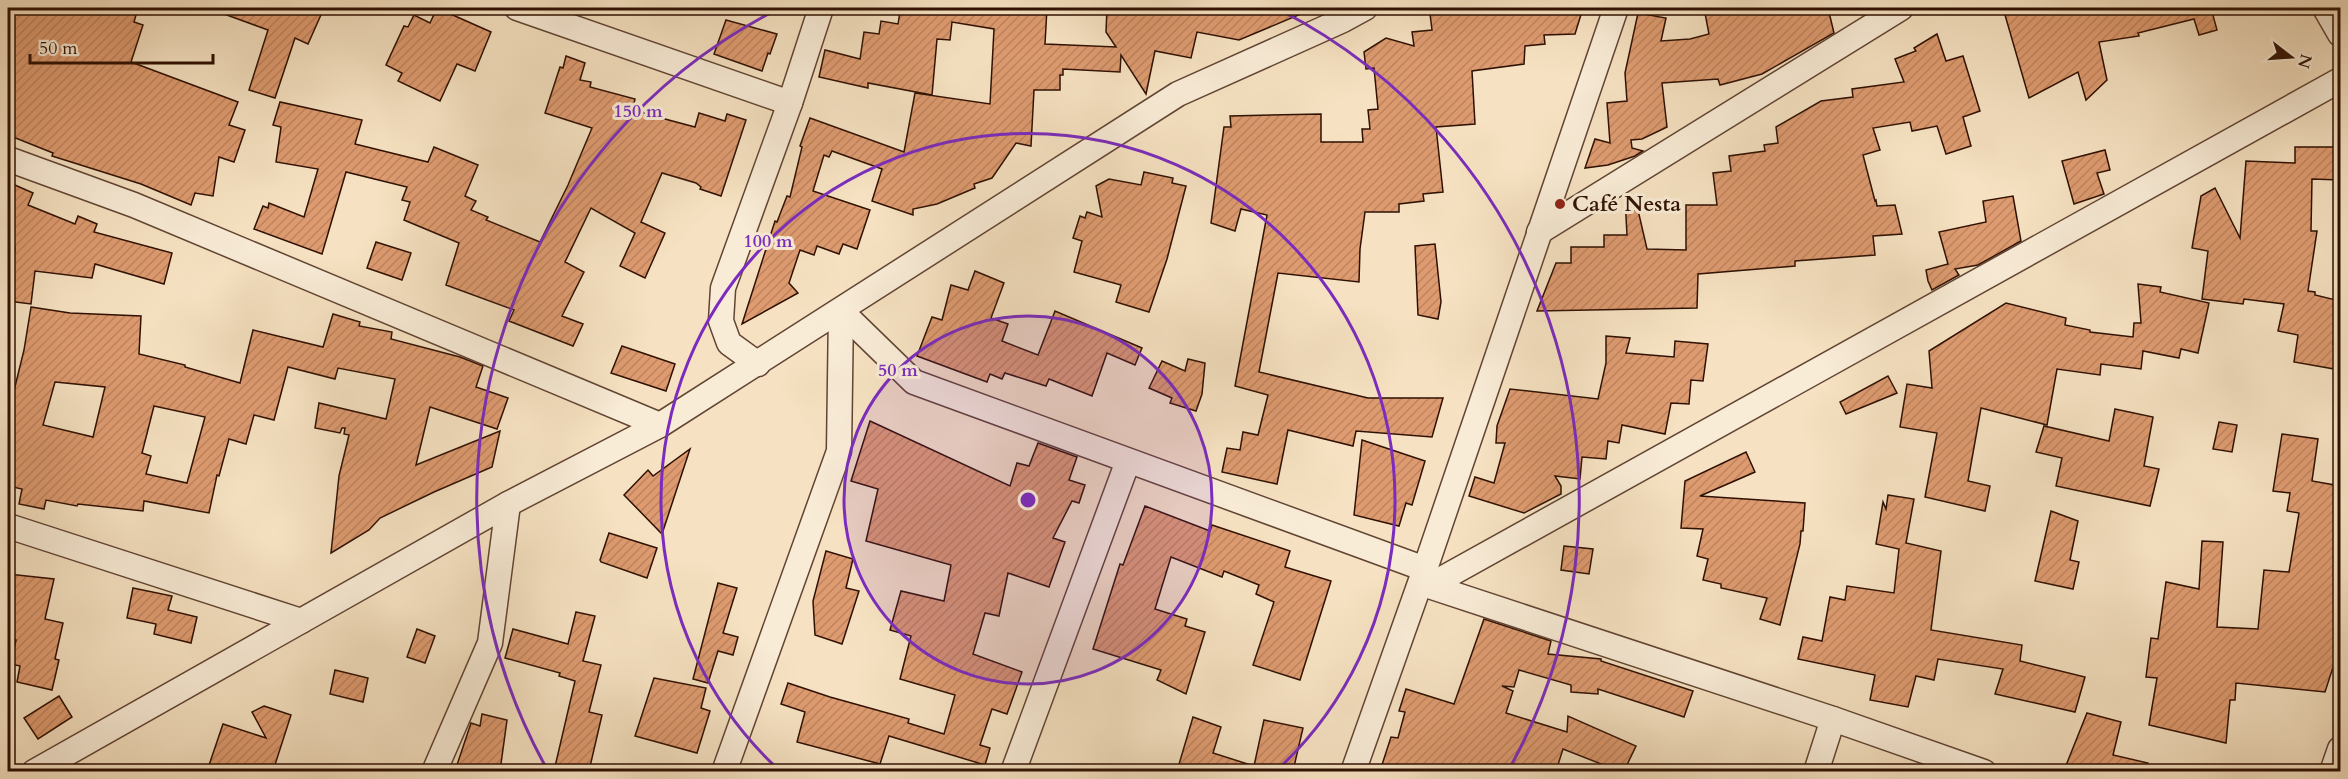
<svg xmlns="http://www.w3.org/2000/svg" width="2348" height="779" viewBox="0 0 2348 779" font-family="Cardo,serif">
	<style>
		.building { fill: url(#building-hatch); stroke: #2f1003; stroke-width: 1.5; fill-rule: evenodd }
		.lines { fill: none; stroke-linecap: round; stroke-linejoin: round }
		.minor-casing { stroke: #614433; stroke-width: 27 }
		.minor { stroke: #f9ecd7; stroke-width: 24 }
		.ring { fill: none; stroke: #7b2cbf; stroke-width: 3 }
		.poi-dot { fill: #8f2418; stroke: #f9ecd7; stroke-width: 2 }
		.labels { text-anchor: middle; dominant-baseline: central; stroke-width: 6; stroke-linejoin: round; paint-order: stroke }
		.poi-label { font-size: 22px; font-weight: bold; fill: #2f1003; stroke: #f9ecd7; text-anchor: start }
		.centre { fill: #7b2cbf; stroke: #f9ecd7; stroke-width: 3 }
		.ring-label { font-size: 18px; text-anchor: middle; font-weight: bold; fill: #7b2cbf; stroke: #f9ecd7; stroke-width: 6; stroke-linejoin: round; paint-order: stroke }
	</style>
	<defs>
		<pattern id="building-hatch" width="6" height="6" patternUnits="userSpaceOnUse" patternTransform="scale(1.5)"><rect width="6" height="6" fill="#de9b70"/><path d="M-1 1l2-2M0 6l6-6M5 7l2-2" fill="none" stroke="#bf845f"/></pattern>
	</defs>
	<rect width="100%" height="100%" fill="#f6e2c2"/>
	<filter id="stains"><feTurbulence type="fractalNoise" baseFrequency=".00333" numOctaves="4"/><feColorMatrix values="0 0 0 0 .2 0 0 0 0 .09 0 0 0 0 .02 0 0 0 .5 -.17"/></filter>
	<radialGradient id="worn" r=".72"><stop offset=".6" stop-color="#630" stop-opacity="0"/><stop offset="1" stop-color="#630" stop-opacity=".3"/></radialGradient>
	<!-- building -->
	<g class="building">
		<polygon points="8,8 138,8 134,22 143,25 131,62 238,102 229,125 245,130 234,162 219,157 213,196 195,193 191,205 141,184 52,156 53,153 8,135"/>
		<polygon points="213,8 324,8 308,44 295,38 275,98 249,90 268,30 213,10"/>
		<polygon points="437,8 491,32 475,71 457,64 440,101 398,81 402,73 386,65 404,26 408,27 414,15 430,23"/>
		<polygon points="913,8 1047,8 1045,44 1116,47 1106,32 1107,8 1315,8 1239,40 1197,32 1191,58 1155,51 1146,94 1121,55 1120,72 1063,69 1063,75 1060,75 1060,90 1034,90 1031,146 1016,143 992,178 974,184 975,188 937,204 913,209 913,215 872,201 882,169 832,151 829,157 824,155 813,191 870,210 857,249 843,244 839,254 817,246 814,255 800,250 789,283 798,293 742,324 775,221 777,222 787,196 790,197 802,147 800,146 810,118 904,152 915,93 990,104 994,29 952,22 950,40 937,39 932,95 868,83 868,88 819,77 825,50 860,59 864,32 879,34 881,21 898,24 900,12 912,14"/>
		<polygon points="1441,8 1583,8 1575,34 1544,35 1545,44 1525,46 1524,64 1472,71 1475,124 1436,127 1443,192 1423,194 1424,201 1399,204 1399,212 1365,212 1360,249 1359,282 1278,273 1259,372 1368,398 1443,398 1432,437 1356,431 1353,446 1288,430 1277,484 1222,472 1227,448 1240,450 1243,432 1258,435 1268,395 1235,386 1267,215 1241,209 1235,231 1211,223 1224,127 1231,127 1230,116 1321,114 1321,142 1363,142 1362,129 1370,129 1368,110 1378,109 1374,68 1366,69 1364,52 1386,38 1414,46 1412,32 1432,30 1430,14 1442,13"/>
		<polygon points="1704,8 1828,8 1834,33 1762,74 1720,85 1718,79 1662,83 1667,127 1642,139 1631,140 1632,148 1643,151 1635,156 1608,165 1585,168 1595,139 1610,143 1607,103 1627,101 1625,73 1638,13 1666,18 1661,41 1690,39 1709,34"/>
		<polygon points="2003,8 2211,8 2217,30 2199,35 2194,19 2138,33 2139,36 2099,42 2107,80 2086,100 2078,72 2029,98"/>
		<polygon points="726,20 777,34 770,54 768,53 762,71 714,54"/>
		<polygon points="1937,34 1946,61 1963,56 1980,111 1963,117 1971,146 1946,154 1937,126 1912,131 1910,122 1873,128 1880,150 1863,155 1875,201 1876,200 1877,206 1895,205 1902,234 1873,236 1875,255 1795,261 1795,266 1698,274 1697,308 1537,311 1556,263 1571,263 1571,247 1604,247 1604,235 1627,235 1625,198 1635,197 1647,249 1686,250 1686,205 1717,205 1713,173 1731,171 1729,156 1765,151 1764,145 1778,143 1776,127 1821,101 1853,97 1852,89 1904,82 1895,59 1916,51 1914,48"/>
		<polygon points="566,56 585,63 580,80 591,82 590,87 635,99 633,108 650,115 695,127 699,113 725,121 727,114 746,120 721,196 700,189 701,187 696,183 662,173 641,222 665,233 645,278 620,266 635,233 591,208 565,262 584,272 562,316 583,324 573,346 509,321 514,310 446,285 459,243 404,220 410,202 402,200 407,187 346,172 322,254 254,229 263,206 268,208 269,203 304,217 318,169 276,162 281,127 273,125 280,102 362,120 355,144 428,162 434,147 478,165 465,196 476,201 471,210 488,217 486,220 540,242 568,185 592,128 545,113 560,67 563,68"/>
		<polygon points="2295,147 2340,147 2340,180 2312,179 2311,231 2317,231 2308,291 2315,292 2315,295 2340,301 2340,316 2333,344 2340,346 2340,370 2294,362 2298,335 2278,331 2284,304 2244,299 2243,304 2202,299 2208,251 2192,248 2201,196 2215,188 2240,238 2246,161 2295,163"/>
		<polygon points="2105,150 2110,170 2097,173 2104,194 2074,204 2062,161"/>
		<polygon points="1144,172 1173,178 1172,183 1186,186 1167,259 1149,312 1116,302 1121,285 1074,272 1082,241 1073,238 1080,216 1085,218 1087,212 1102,217 1096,186 1109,179 1141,185"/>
		<polygon points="8,182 33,193 28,205 75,224 78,216 97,224 94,232 172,253 164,284 95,264 92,278 35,271 31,304 8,301 15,248 10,248 8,253"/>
		<polygon points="2013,196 2021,241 1978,265 1955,269 1959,275 1932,290 1928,281 1926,270 1948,264 1939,232 1986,222 1983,201"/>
		<polygon points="376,242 411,253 402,280 367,268"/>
		<polygon points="1435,244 1441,302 1438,319 1418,315 1415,246"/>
		<polygon points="975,271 1004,283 991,318 1008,324 1002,341 1038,355 1055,311 1142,348 1135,365 1107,353 1092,396 1049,379 1046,386 1005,373 1002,379 990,374 987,382 917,356 932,317 942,320 951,285 968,290"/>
		<polygon points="2138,284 2161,287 2160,292 2209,303 2198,353 2181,349 2179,358 2143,351 2141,369 2101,364 2100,375 2057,369 2047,425 1981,408 1968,481 1990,486 1985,511 1925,497 1937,433 1900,427 1907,384 1932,388 1929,351 2006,303 2066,318 2065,325 2090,330 2090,332 2133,337 2134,323 2141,323"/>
		<path d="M 31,307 L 70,313 L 141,316 L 139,354 L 185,365 L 185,367 L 240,383 L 253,330 L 323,347 L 333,314 L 360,322 L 359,326 L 392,332 L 391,339 L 460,357 L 483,366 L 476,387 L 508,398 L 497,429 L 430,407 L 416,465 L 500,431 L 492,467 L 434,492 L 380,518 L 369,530 L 331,553 L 339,476 L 349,435 L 344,434 L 345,428 L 342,428 L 340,433 L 315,428 L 319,403 L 386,419 L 395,379 L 338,368 L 335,379 L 288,367 L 274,420 L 254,415 L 246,444 L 229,439 L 219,476 L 217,475 L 209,513 L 144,501 L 143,511 L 78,504 L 77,506 L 46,500 L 44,509 L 19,504 L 22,489 L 8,486 L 8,415 L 24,350 ZM 55,382 L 105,387 L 93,437 L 43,425 ZM 154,406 L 205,417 L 187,483 L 146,474 L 151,456 L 142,453 Z"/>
		<polygon points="1606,336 1630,338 1626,353 1674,357 1675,341 1708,344 1703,381 1691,380 1689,404 1671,403 1665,434 1622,425 1619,443 1608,441 1606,459 1582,457 1580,479 1555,476 1561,486 1561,494 1524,513 1469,496 1475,477 1494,483 1505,443 1496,443 1497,426 1510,389 1598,399 1606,363"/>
		<polygon points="622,346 675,364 666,391 611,373"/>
		<polygon points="1188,359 1205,363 1202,394 1196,411 1170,403 1172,398 1149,388 1162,361 1185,371"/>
		<polygon points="1888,376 1897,393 1846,414 1840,402"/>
		<polygon points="2115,409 2153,417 2144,466 2159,469 2150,506 2056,486 2062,458 2036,452 2044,426 2109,441"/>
		<polygon points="870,421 1010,486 1017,463 1029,466 1038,443 1077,457 1069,480 1085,485 1079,503 1072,501 1053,538 1065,542 1049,587 1008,573 999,616 985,613 973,654 1022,672 1007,714 992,709 980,745 990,748 985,765 889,736 880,764 797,742 805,712 781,704 788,683 830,697 909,719 908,723 944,734 955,695 900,679 911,636 890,630 901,591 944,601 951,565 866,541 878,489 851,481"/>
		<polygon points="2219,422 2237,425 2232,452 2213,449"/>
		<polygon points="2282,434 2318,439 2312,481 2340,486 2340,660 2336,658 2325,692 2236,683 2235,700 2230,700 2226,743 2149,725 2157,678 2146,677 2151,638 2158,639 2166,582 2199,589 2202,541 2223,542 2217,627 2258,629 2264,570 2289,572 2299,513 2287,511 2290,493 2273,491"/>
		<polygon points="1362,440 1425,461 1412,505 1406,503 1399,526 1354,515"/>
		<polygon points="690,449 662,534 624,495 648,470 653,476"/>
		<polygon points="1746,452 1755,472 1700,496 1805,503 1803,531 1801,531 1800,544 1780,625 1760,619 1767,598 1721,588 1721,584 1703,580 1708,559 1697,556 1703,529 1681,528 1685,481"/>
		<polygon points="1888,495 1914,499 1906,543 1941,551 1931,630 2022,645 2020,661 2085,677 2075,712 1995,694 2003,669 1938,659 1934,680 1916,676 1908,707 1870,700 1875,675 1798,659 1803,637 1822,641 1830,597 1845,600 1847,586 1894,593 1899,549 1876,544 1883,502 1886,509"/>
		<polygon points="1145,506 1210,531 1212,525 1290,551 1285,567 1331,581 1300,680 1253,665 1274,602 1256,594 1259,585 1224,571 1222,577 1171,557 1155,609 1187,619 1185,626 1205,632 1186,694 1157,680 1161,670 1093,649 1120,564 1123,565"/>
		<polygon points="2051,511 2078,521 2070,560 2079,562 2073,589 2035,581"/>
		<polygon points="609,533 657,548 647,578 601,562 600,560"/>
		<polygon points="1564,546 1593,549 1589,574 1561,570"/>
		<polygon points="826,551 853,559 846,588 859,591 842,644 815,635 813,601"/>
		<polygon points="8,574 54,579 45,619 63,623 55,659 59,660 52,690 17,682 20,666 11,664 16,640 13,639 14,636 8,634"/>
		<polygon points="718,583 737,588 723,633 738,637 733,655 718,651 708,683 693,679"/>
		<polygon points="133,588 172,596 168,610 197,617 191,643 154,634 156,624 127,618"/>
		<polygon points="576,612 595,616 583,661 601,665 589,712 602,715 589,771 554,771 575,681 559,676 560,673 505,658 513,629 568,644"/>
		<polygon points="1484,619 1551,641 1548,654 1601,659 1601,661 1693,691 1684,717 1598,689 1598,694 1571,692 1571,685 1519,670 1514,687 1502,686 1513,691 1506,713 1567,732 1568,716 1636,746 1624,771 1619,771 1563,749 1556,771 1380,771 1391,737 1398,738 1405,712 1399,711 1406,689 1454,704"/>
		<polygon points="417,629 435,636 425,663 407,657"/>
		<polygon points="335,670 368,678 363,702 330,694"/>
		<polygon points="654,678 706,688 701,708 710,711 697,753 635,736"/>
		<polygon points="59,696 72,717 38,739 24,718"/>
		<polygon points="264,706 291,715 273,771 207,771 223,724 266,738 252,712"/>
		<polygon points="2087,713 2121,722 2113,755 2148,763 2148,771 2076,771 2065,768"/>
		<polygon points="482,714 507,720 500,771 455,771 471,723 480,726"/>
		<polygon points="1193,717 1221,727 1213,753 1254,766 1264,720 1303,728 1293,771 1177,771"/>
	</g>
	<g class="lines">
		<!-- minor casing -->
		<g class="minor-casing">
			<g id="minor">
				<polyline points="517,8 790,103"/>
				<polyline points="2325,8 2340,34"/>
				<polyline points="8,159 134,205 660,425"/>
				<polyline points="1539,232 1901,8"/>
				<polyline points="841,311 914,382 1425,569 1429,586 1833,719 1984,772"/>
				<polyline points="758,364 729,343 721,321 723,288 790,103 821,8"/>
				<polyline points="8,526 301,621"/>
				<polyline points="1429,586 2340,80"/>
				<polyline points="34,772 508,504 660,425 1178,94 1343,20 1365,8"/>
				<polyline points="434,772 490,643 508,504"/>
				<polyline points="724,772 839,451 841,311"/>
				<polyline points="1013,772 1128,461"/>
				<polyline points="1353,772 1425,569 1616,8"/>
				<polyline points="1816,772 1833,719"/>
				<polyline points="2332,772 2340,749"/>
			</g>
		</g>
		<!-- minor -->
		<use href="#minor" class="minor"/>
	</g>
	<!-- distance rings -->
	<circle cx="1028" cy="500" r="184" fill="#7b2cbf" fill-opacity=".12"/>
	<g class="ring">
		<circle cx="1028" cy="500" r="184"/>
		<path d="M780 771A367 367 0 1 1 1276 771"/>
		<path d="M548 771A551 551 0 0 1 778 9M1278 9A551 551 0 0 1 1508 771"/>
	</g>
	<!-- markers -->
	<circle class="poi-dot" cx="1560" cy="204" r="6"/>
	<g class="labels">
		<!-- poi labels -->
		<g class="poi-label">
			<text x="1572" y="204">Café Nesta</text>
		</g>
	</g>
	<circle cx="1028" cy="500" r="9" class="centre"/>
	<g class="ring-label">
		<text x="638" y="117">150 m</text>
		<text x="768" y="247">100 m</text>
		<text x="898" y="376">50 m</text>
	</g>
	<!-- margin -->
	<rect width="2348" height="779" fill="none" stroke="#f6e2c2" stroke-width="30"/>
	<rect x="9" y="9" width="2330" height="761" fill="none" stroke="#2f1003" stroke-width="3"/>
	<rect x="15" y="15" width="2318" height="749" fill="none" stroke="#2f1003" stroke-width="1.5"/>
	<!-- north arrow -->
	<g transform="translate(2291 57) rotate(107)" stroke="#f9ecd7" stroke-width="4.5" paint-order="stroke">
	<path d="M0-4.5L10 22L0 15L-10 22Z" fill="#2f1003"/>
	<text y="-9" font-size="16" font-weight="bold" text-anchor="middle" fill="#2f1003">N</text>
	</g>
	<!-- scale -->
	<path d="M30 54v9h183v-9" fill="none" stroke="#2f1003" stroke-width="3"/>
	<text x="39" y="54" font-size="18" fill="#2f1003" stroke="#f9ecd7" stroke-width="4.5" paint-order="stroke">50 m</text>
	<rect width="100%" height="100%" filter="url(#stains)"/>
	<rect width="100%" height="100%" fill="url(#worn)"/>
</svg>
